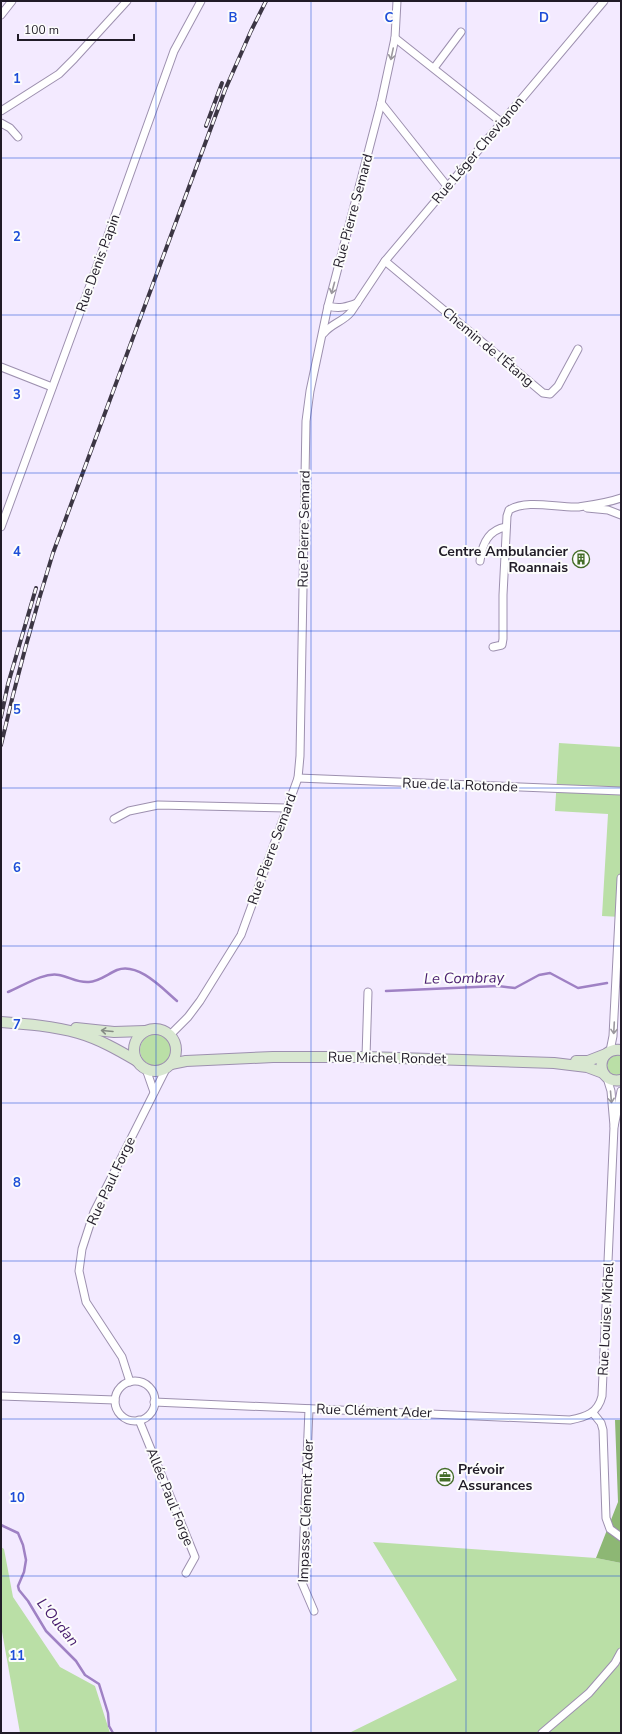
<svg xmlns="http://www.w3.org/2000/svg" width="622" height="1734" viewBox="0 0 622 1734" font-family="'Nunito Sans',sans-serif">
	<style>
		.green { fill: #badfa6 }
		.forest { fill: #8db774 }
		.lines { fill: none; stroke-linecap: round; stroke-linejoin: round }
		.stream { stroke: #9f81c4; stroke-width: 2.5 }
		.street-casing { stroke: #9d90af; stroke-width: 9 }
		.secondary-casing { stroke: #9d90af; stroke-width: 12 }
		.street { stroke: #fff; stroke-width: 7 }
		.secondary { stroke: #d8e7d0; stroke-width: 10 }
		.rail-casing { stroke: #3c3644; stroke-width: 4 }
		.rail { stroke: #fcfcfc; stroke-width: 2.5; stroke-dasharray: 8; stroke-linecap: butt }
		.oneway { stroke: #9b989e }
		.oneway2 { stroke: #858b84 }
		.grid { fill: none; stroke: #1d4ed8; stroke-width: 1; stroke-opacity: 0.55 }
		.labels { text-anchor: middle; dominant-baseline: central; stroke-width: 4; stroke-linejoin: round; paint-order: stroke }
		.street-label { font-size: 14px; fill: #201b27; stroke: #fcfcfc }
		.poi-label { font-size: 14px; font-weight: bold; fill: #201b27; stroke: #fcfcfc; text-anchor: end }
		.water-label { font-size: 15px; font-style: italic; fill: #481d6e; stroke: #fcfcfc }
		.grid-label { font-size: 13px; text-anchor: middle; font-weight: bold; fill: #1d4ed8; stroke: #fcfcfc; stroke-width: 4; stroke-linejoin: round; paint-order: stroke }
	</style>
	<rect width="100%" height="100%" fill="#f3eaff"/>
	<!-- green -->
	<g class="green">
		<polygon points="559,743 621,747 621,917 602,916 608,814 555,811"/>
		<circle cx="156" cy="1050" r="16"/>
		<polygon points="621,1054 621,1076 612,1076 607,1071 606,1060 612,1055"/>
		<polygon points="373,1542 596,1558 621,1563 621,1733 349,1733 457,1680"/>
		<polygon points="1,1547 4,1549 13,1597 60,1667 95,1686 110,1733 20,1733 1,1626"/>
	</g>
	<!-- forest -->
	<polygon class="forest" points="615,1420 621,1420 621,1563 596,1558 618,1502"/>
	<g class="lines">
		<!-- stream -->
		<g class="stream">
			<polyline points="386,991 498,986 515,988 539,975 550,973 578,988 607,983"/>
			<path d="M 8,992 C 23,986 43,972 59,975 C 70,977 77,983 89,982 C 98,982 108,974 117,970 C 138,962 162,988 177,1001"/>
			<polyline points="1,1525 18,1533 23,1545 26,1560 24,1572 18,1586 19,1590 28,1601 46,1631 76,1661 85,1675 99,1684 108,1713 109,1726 113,1733"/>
		</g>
		<!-- street casing -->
		<g class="street-casing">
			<g id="street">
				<polyline points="1,15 12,1"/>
				<polyline points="395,38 501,122"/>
				<polyline points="434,68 461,32"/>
				<polyline points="381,103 447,186"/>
				<polyline points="1,111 59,74 74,59 127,1"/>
				<polyline points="1,123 10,128 18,137"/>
				<polyline points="385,261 543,393 550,394 558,386 578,349"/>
				<path d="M 328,306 C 339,309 347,307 357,303"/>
				<path d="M 324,333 C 332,323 343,322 351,312 L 385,261 L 604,1"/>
				<polyline points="1,367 52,387"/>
				<polyline points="587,508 608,510 621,515"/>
				<polyline points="1,527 93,277 174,51 201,1"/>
				<path d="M 480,561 C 482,544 488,530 506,527"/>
				<path d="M 493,647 L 502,645 L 503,639 L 503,595 L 507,516 L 509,510 C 527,499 557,508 578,507 C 592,505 607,503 621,498"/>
				<polyline points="298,778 621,791"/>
				<polyline points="114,819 129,811 158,805 287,808"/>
				<polyline points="170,1035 188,1017 200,1001 241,935 298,778 300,756 306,421 310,391 328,306 381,103 395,38 397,1"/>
				<polyline points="610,1051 613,1036 621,878"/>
				<polyline points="366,1057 368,992"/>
				<polyline points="146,1069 154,1092"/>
				<polyline points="607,1078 611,1091 614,1126"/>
				<circle cx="135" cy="1401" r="20"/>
				<polyline points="130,1382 122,1357 86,1302 79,1271 82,1249 94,1212 166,1069"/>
				<polyline points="1,1396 115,1400"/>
				<path d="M 154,1402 L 570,1420 C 586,1417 598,1413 602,1396 L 614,1127 L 621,1091"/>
				<polyline points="309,1409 302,1583 314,1611"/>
				<polyline points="593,1413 601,1423 603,1430 606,1518 610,1529 621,1537"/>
				<polyline points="139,1420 195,1557 186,1573"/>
				<polyline points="542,1733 589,1693 615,1663 621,1652"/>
			</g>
		</g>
		<!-- secondary casing -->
		<g class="secondary-casing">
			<g id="secondary">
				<path d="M 1,1022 C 27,1024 53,1026 78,1033 C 99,1039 118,1050 137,1061"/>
				<polyline points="76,1028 114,1032 145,1031"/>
				<circle cx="155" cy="1050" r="21"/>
				<path d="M 621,1050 C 594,1047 596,1085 621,1080"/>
				<polyline points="576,1061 588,1061 606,1054"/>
				<polyline points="171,1064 186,1061 273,1057 366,1057 554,1063 587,1067 603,1073"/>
			</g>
		</g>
		<!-- street -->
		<use href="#street" class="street"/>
		<!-- secondary -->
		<use href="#secondary" class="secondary"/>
		<!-- rail casing -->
		<g class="rail-casing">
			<g id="rail">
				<polyline points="206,126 222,83"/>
				<polyline points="1,717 8,684 36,588"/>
				<path d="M 1,745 C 16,680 33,617 53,553 L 225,90 L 251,31 L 266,1"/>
			</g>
		</g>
		<!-- rail -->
		<use href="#rail" class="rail"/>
	</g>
	<!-- one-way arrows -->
	<defs><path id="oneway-shaft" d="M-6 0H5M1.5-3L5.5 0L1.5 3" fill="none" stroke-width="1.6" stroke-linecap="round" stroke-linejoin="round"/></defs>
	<g class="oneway">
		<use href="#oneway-shaft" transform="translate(392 54) rotate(102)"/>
		<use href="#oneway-shaft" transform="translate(333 288) rotate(105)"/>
		<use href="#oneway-shaft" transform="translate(614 1028) rotate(93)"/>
		<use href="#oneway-shaft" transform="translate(611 1097) rotate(85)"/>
	</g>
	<use class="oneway2" href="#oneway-shaft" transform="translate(107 1031) rotate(-175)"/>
	<!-- grid -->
	<path class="grid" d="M 156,1 L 156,1733M 311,1 L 311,1733M 466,1 L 466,1733M 1,158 L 621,158M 1,315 L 621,315M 1,473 L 621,473M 1,631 L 621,631M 1,788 L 621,788M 1,946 L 621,946M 1,1103 L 621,1103M 1,1261 L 621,1261M 1,1419 L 621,1419M 1,1576 L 621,1576"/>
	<!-- icons -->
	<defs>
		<g id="building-ring" transform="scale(0.9)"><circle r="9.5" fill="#fcfcfc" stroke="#436c28" stroke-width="1.5"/><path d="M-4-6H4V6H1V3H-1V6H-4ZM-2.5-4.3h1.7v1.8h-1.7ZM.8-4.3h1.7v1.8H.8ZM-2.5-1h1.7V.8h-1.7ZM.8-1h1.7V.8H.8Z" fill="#436c28"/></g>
		<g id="office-ring" transform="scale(0.9)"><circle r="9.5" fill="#fcfcfc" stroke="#436c28" stroke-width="1.5"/><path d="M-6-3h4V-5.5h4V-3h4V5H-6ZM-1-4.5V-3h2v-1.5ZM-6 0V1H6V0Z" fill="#436c28"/></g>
	</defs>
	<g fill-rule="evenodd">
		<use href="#building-ring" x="581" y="559"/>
		<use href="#office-ring" x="445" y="1477"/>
	</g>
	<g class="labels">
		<!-- street labels -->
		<g class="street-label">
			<text transform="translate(478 150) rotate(-50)">Rue Léger Chevignon</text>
			<text transform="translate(353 211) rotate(-75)">Rue Pierre Semard</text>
			<text transform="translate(98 263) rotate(-70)">Rue Denis Papin</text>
			<text transform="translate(488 347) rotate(40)">Chemin de l'Étang</text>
			<text transform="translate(304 529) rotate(-89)">Rue Pierre Semard</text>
			<text transform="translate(460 785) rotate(2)">Rue de la Rotonde</text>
			<text transform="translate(272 849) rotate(-70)">Rue Pierre Semard</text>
			<text transform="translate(387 1058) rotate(1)">Rue Michel Rondet</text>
			<text transform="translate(111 1181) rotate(-65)">Rue Paul Forge</text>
			<text transform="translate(606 1319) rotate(-87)">Rue Louise Michel</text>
			<text transform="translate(374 1411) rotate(2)">Rue Clément Ader</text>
			<text transform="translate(170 1497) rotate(68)">Allée Paul Forge</text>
			<text transform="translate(306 1511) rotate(-88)">Impasse Clément Ader</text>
		</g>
		<!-- poi labels -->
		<g class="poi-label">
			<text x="568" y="551">Centre Ambulancier<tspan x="568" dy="16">Roannais</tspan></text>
			<text x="458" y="1469" text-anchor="start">Prévoir<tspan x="458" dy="16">Assurances</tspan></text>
		</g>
		<!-- water labels -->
		<g class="water-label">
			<text transform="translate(464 978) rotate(-1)">Le Combray</text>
			<text transform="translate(58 1622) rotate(51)">L'Oudan</text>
		</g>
	</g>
	<g class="grid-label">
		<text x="233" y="22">B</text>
		<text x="389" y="22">C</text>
		<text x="544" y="22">D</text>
		<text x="17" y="83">1</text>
		<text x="17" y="241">2</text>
		<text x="17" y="399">3</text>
		<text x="17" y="556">4</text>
		<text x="17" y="714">5</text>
		<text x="17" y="872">6</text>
		<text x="17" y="1029">7</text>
		<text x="17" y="1187">8</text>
		<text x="17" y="1344">9</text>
		<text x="17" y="1502">10</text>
		<text x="17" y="1660">11</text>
	</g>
	<!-- border -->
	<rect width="622" height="1734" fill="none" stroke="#201b27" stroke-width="4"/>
	<!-- scale -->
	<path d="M18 34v6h116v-6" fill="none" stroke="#201b27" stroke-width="2"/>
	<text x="24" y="34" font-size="12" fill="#201b27" stroke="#fcfcfc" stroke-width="3" paint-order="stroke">100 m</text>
</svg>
